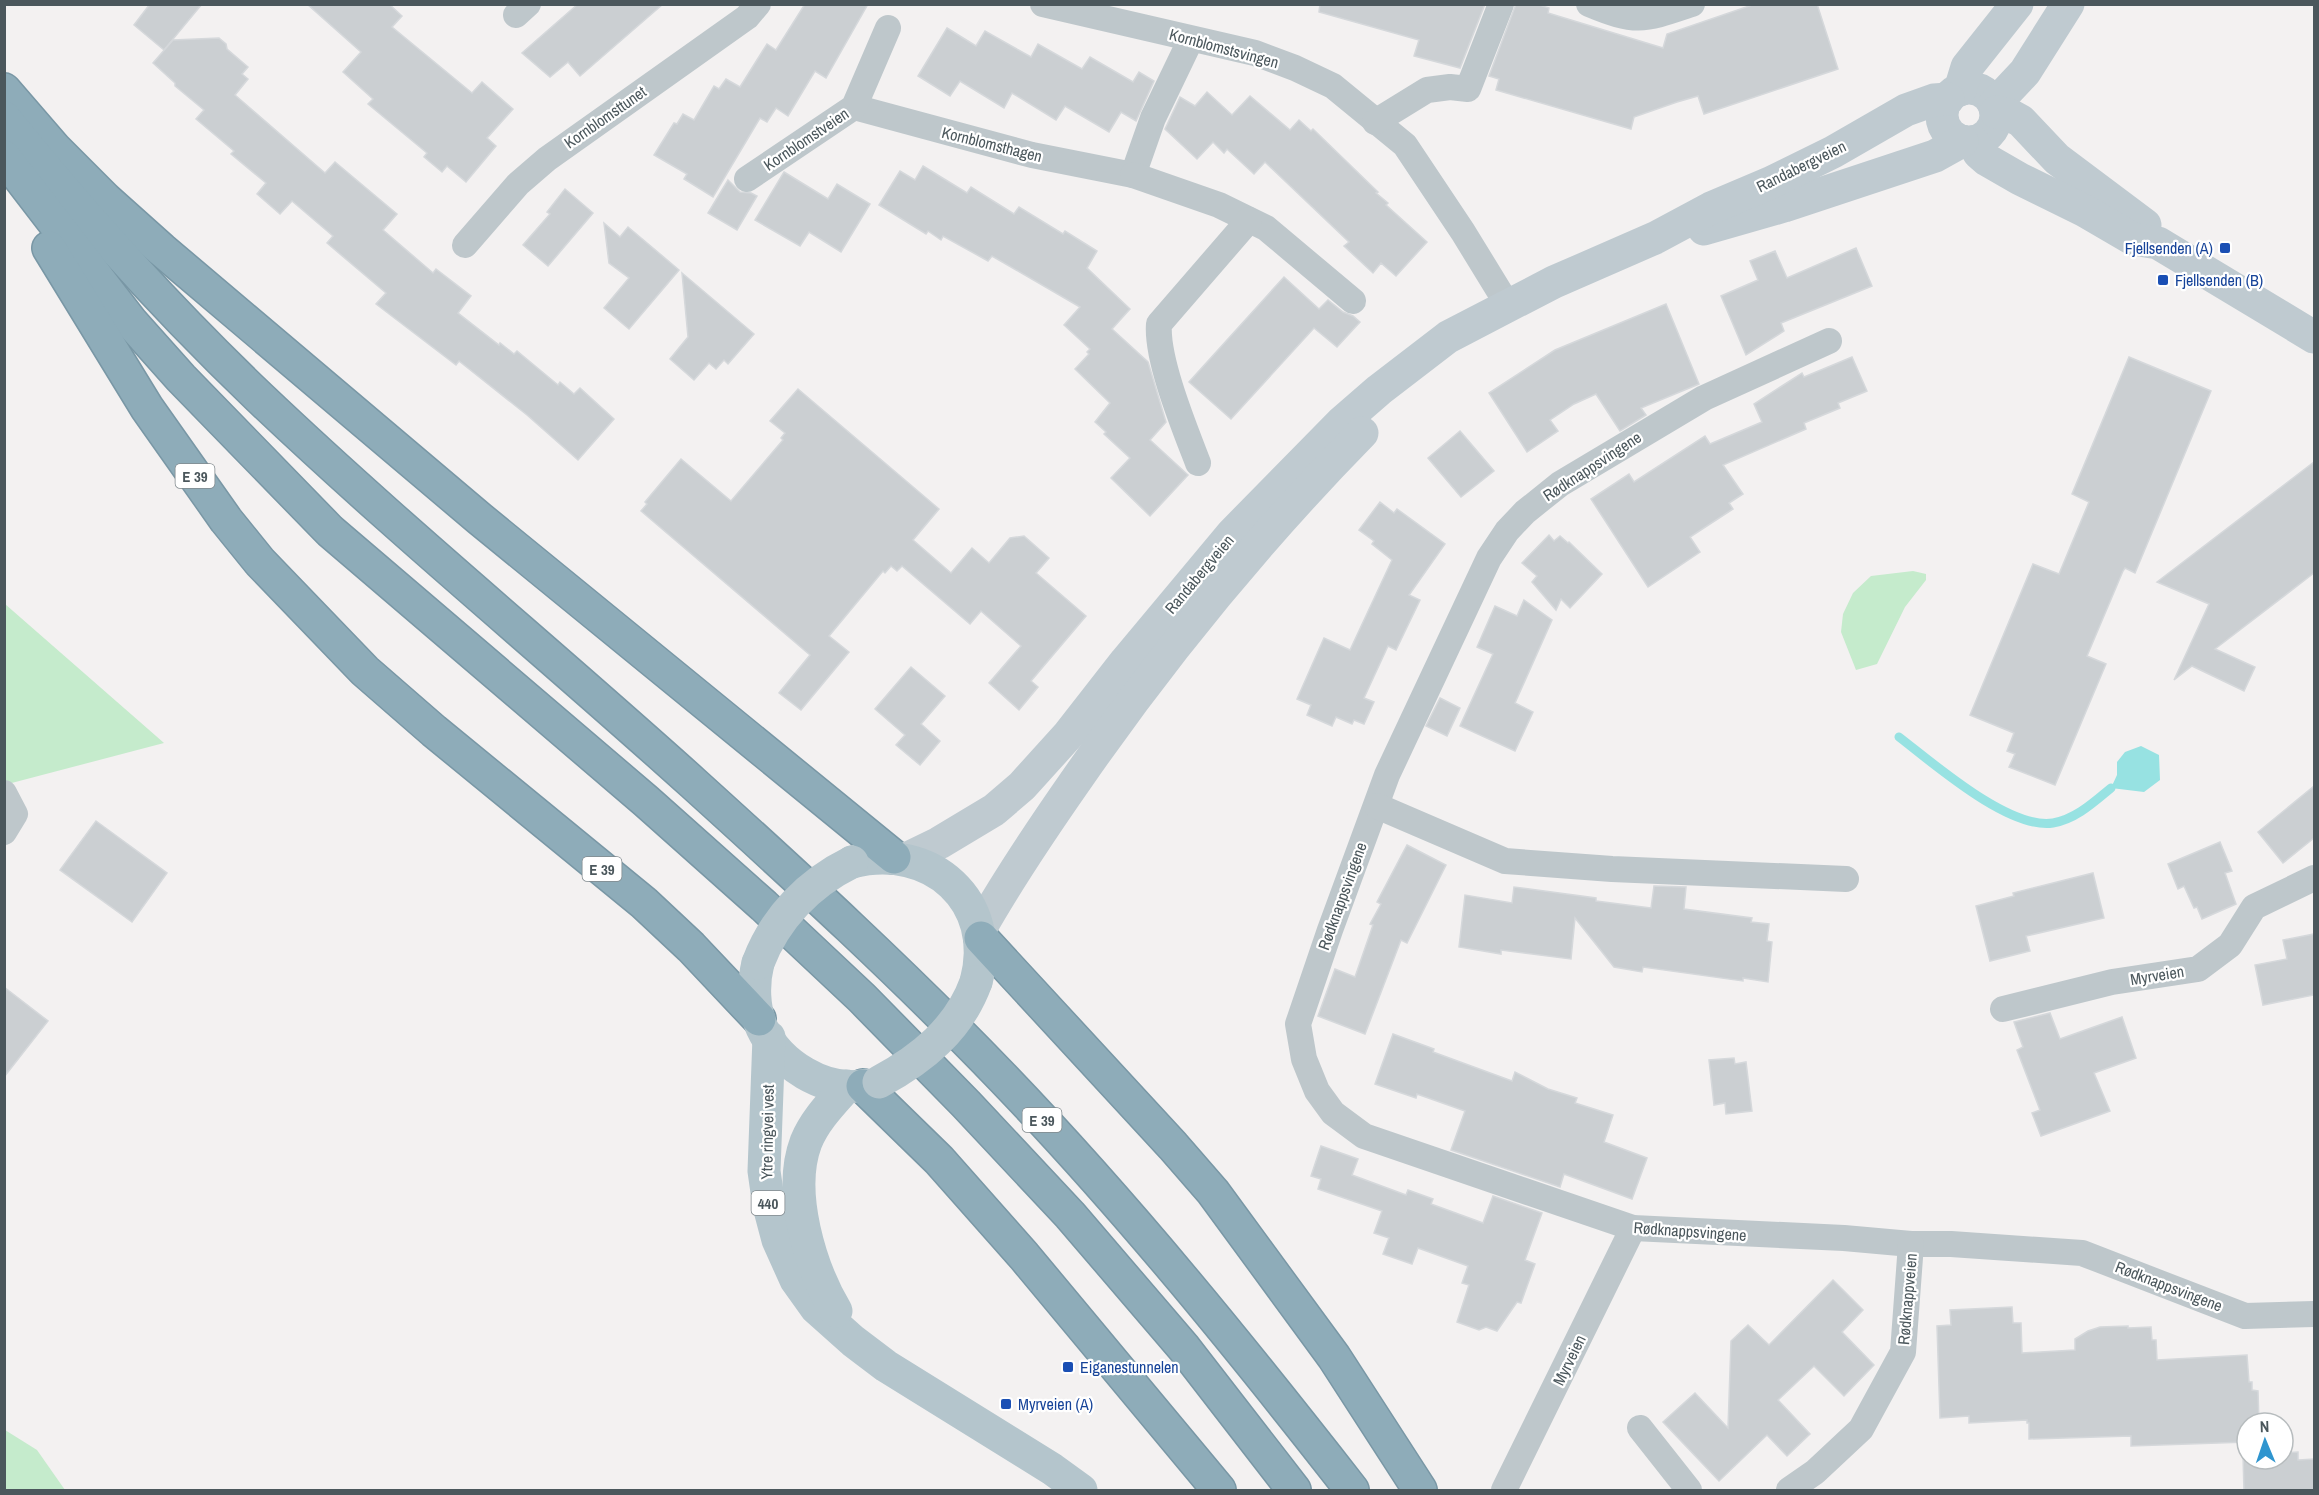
<svg xmlns="http://www.w3.org/2000/svg" width="2319" height="1495" viewBox="0 0 2319 1495" font-family="'Archivo Narrow',sans-serif">
	<style>
		.green { fill: #c5ebcc }
		.water { fill: #97e2e2 }
		.lines { fill: none; stroke-linecap: round; stroke-linejoin: round }
		.stream { stroke: #97e2e2; stroke-width: 9 }
		.building { fill: #cbcfd2; stroke: #d5d8db; stroke-width: 1.5 }
		.highway-casing { stroke: #7997a5; stroke-width: 36 }
		.street { stroke: #bec7cb; stroke-width: 26 }
		.secondary { stroke: #bfcad0; stroke-width: 33 }
		.primary { stroke: #b4c5cc; stroke-width: 33 }
		.highway { stroke: #8eacb9; stroke-width: 33 }
		.primary-bridge { stroke: #b4c5cc; stroke-width: 33 }
		.transit-dot { fill: #1a4fb4; stroke: #fff; stroke-width: 2 }
		.labels { text-anchor: middle; dominant-baseline: central; stroke-width: 4.5; stroke-linejoin: round; paint-order: stroke }
		.shield { fill: #fff; stroke: #81898d; stroke-width: 1.5 }
		.shield-label { font-size: 15px; font-weight: bold; fill: #4b575c }
		.street-label { font-size: 16px; fill: #4b575c; stroke: #fff }
		.transit-label { font-size: 16px; fill: #164399; stroke: #fff; text-anchor: start }
	</style>
	<rect width="100%" height="100%" fill="#f3f1f1"/>
	<!-- green -->
	<g class="green">
		<polygon points="1913,571 1926,574 1926,580 1905,607 1877,664 1856,670 1841,632 1843,614 1853,593 1871,576"/>
		<polygon points="5,604 164,743 4,785"/>
		<polygon points="5,1430 37,1450 65,1490 5,1490"/>
	</g>
	<!-- water -->
	<polygon class="water" points="2141,746 2159,755 2160,780 2144,792 2111,788 2117,775 2117,762 2125,752"/>
	<g class="lines">
		<!-- stream -->
		<path class="stream" d="M 1899,737 C 1933,763 2009,830 2053,823 C 2076,819 2094,802 2111,788"/>
	</g>
	<!-- building -->
	<g class="building">
		<polygon points="150,4 202,4 164,50 134,25"/>
		<polygon points="307,4 389,4 402,16 392,27 472,93 482,82 513,109 487,138 496,146 466,182 447,166 442,172 424,157 427,153 368,104 373,99 343,72 361,52"/>
		<polygon points="578,4 663,4 580,76 568,62 550,77 522,53"/>
		<polygon points="805,4 868,4 826,78 815,71 788,116 776,108 767,122 760,118 713,197 684,179 687,174 654,155 674,123 677,124 683,114 694,120 714,86 719,89 726,79 740,87 767,44 776,50"/>
		<polygon points="1320,4 1485,4 1460,68 1414,56 1419,40 1319,12"/>
		<polygon points="1516,4 1536,4 1549,8 1548,13 1663,48 1667,34 1755,4 1817,4 1838,69 1704,114 1698,96 1677,102 1634,117 1631,129 1496,90 1499,79 1489,76"/>
		<polygon points="947,28 976,46 985,31 1031,57 1038,44 1082,69 1090,57 1133,82 1139,72 1154,81 1136,121 1121,112 1109,132 1065,106 1056,120 1012,93 1004,108 960,81 950,96 918,76"/>
		<polygon points="219,38 226,44 227,49 248,67 242,74 248,79 235,95 325,173 335,162 397,214 383,230 433,273 436,269 471,296 458,313 499,345 500,343 514,354 517,351 558,385 560,382 574,394 580,388 614,419 578,460 527,415 459,361 456,365 376,304 386,293 327,243 333,236 292,201 280,214 257,194 266,183 231,154 234,151 196,119 204,110 175,86 175,83 153,63 173,40"/>
		<polygon points="1207,92 1232,115 1250,96 1290,130 1299,120 1311,131 1313,129 1378,192 1376,193 1388,203 1386,205 1427,242 1396,276 1381,263 1373,273 1344,246 1349,242 1265,162 1254,174 1227,149 1224,153 1213,142 1197,159 1165,129 1180,97 1195,106"/>
		<polygon points="923,166 967,193 971,187 1014,214 1019,207 1063,234 1065,231 1097,251 1087,268 1130,309 1112,329 1148,362 1166,422 1150,440 1188,475 1150,516 1111,478 1130,458 1104,434 1106,432 1095,422 1110,403 1075,369 1089,354 1087,352 1090,349 1064,325 1080,307 992,256 988,261 943,236 941,240 928,231 926,234 879,205 900,171 915,180"/>
		<polygon points="784,172 828,199 837,184 870,204 841,252 809,232 800,246 755,220"/>
		<polygon points="728,180 740,192 751,193 757,196 737,230 708,213"/>
		<polygon points="565,189 593,213 548,266 523,245 550,214 547,212"/>
		<polygon points="604,223 620,237 628,227 679,270 629,329 604,308 629,278 609,263"/>
		<polygon points="1856,248 1872,286 1781,323 1784,331 1746,355 1721,296 1758,280 1750,261 1775,251 1787,278"/>
		<polygon points="682,273 754,334 728,364 724,360 716,369 709,363 694,380 670,359 688,337"/>
		<polygon points="1284,277 1319,309 1328,300 1343,312 1353,316 1360,322 1337,347 1314,328 1231,419 1189,382"/>
		<polygon points="1666,304 1699,384 1641,408 1646,415 1620,431 1596,394 1574,404 1550,420 1558,431 1527,452 1489,393 1555,350"/>
		<polygon points="1852,357 1867,391 1838,403 1840,408 1804,423 1806,429 1723,465 1743,494 1729,503 1733,509 1690,537 1700,552 1648,587 1591,499 1629,474 1634,482 1705,436 1710,444 1762,422 1754,404 1802,373 1804,377"/>
		<polygon points="2129,357 2211,391 2135,573 2125,568 2123,571 2087,656 2106,664 2055,785 2009,767 2015,754 2007,751 2014,733 1970,715 2033,564 2059,574 2089,502 2072,494"/>
		<polygon points="798,389 939,509 913,540 951,573 972,548 989,563 1010,538 1024,536 1049,558 1036,573 1086,616 1031,681 1038,687 1019,710 989,683 1021,646 981,611 970,624 902,566 897,571 891,566 885,573 883,571 829,636 849,652 801,710 779,693 810,655 641,511 647,504 645,502 681,459 731,501 783,440 781,438 785,433 770,421"/>
		<polygon points="1460,431 1494,471 1461,497 1428,458"/>
		<polygon points="2314,462 2314,573 2215,649 2255,667 2244,691 2192,666 2174,680 2209,604 2157,582"/>
		<polygon points="1380,502 1394,513 1397,509 1445,544 1409,595 1420,600 1396,650 1388,646 1364,698 1374,702 1364,724 1354,720 1352,724 1336,717 1332,726 1307,715 1311,705 1297,699 1324,638 1350,650 1392,560 1372,544 1374,541 1359,530"/>
		<polygon points="1549,535 1554,541 1560,536 1568,543 1569,542 1602,574 1570,608 1561,599 1556,610 1532,582 1537,576 1522,563"/>
		<polygon points="1524,600 1552,620 1515,703 1533,712 1515,751 1460,726 1493,654 1477,647 1495,606 1517,616"/>
		<polygon points="911,667 945,696 921,724 940,741 920,765 896,745 905,735 875,709"/>
		<polygon points="1440,698 1460,708 1447,736 1426,726"/>
		<polygon points="2314,786 2314,838 2283,863 2258,832"/>
		<polygon points="96,821 167,873 132,922 60,870"/>
		<polygon points="2220,842 2232,871 2225,873 2236,904 2202,919 2197,907 2194,908 2184,886 2178,889 2168,864"/>
		<polygon points="1407,845 1446,865 1407,943 1401,940 1365,1034 1318,1016 1335,969 1355,977 1373,925 1370,924 1381,904 1377,902"/>
		<polygon points="2093,873 2104,918 2026,936 2030,951 1990,961 1976,906 2014,896 2013,893"/>
		<polygon points="1654,886 1686,887 1684,909 1752,918 1751,922 1769,924 1767,941 1772,942 1768,982 1743,978 1743,981 1643,967 1642,972 1614,967 1575,918 1571,959 1501,950 1501,954 1459,947 1465,895 1512,903 1514,887 1596,898 1596,901 1651,908"/>
		<polygon points="2314,934 2314,995 2263,1005 2255,965 2287,959 2283,940"/>
		<polygon points="4,987 48,1021 4,1077"/>
		<polygon points="2050,1013 2060,1039 2122,1017 2136,1058 2094,1073 2110,1111 2041,1136 2032,1113 2040,1110 2017,1050 2023,1047 2014,1022"/>
		<polygon points="1393,1034 1434,1049 1433,1052 1512,1081 1515,1072 1548,1089 1577,1098 1575,1103 1613,1115 1604,1142 1647,1158 1632,1199 1564,1174 1560,1187 1451,1150 1465,1111 1417,1094 1416,1098 1375,1084"/>
		<polygon points="1734,1058 1735,1064 1746,1062 1752,1111 1726,1114 1725,1103 1714,1105 1709,1060"/>
		<polygon points="1321,1146 1358,1159 1352,1175 1406,1195 1408,1190 1433,1199 1431,1204 1483,1223 1493,1196 1542,1213 1525,1260 1535,1264 1521,1303 1517,1302 1497,1331 1486,1327 1479,1330 1457,1322 1469,1285 1462,1283 1468,1266 1418,1248 1412,1264 1383,1254 1389,1238 1374,1233 1382,1211 1318,1189 1321,1179 1311,1176"/>
		<polygon points="1833,1280 1863,1310 1842,1332 1874,1365 1844,1396 1814,1366 1778,1400 1810,1434 1787,1456 1767,1435 1719,1481 1663,1422 1695,1393 1728,1428 1731,1341 1748,1325 1769,1345"/>
		<polygon points="2012,1307 2013,1323 2021,1323 2022,1353 2075,1350 2075,1339 2088,1331 2100,1327 2128,1326 2128,1328 2151,1327 2152,1340 2156,1340 2157,1360 2247,1355 2249,1382 2252,1382 2252,1390 2258,1391 2259,1423 2247,1423 2247,1442 2131,1446 2131,1436 2029,1439 2029,1423 2027,1423 2027,1420 1969,1423 1969,1416 1940,1418 1937,1326 1951,1325 1950,1310"/>
		<polygon points="2298,1452 2298,1460 2314,1459 2314,1491 2244,1491 2243,1455 2247,1455 2247,1459 2283,1459 2283,1453"/>
	</g>
	<g class="lines">
		<!-- highway casing -->
		<g class="highway-casing">
			<g id="highway">
				<polyline points="4,90 55,149 105,199 162,250 480,519 894,857"/>
				<path d="M 4,118 C 83,216 168,310 259,397 C 399,530 549,653 693,783 C 798,878 903,974 1002,1077 C 1127,1207 1241,1348 1352,1490"/>
				<polyline points="4,157 131,322 181,378 330,531 646,801 764,906 862,998 966,1104 1070,1215 1184,1348 1294,1490"/>
				<polyline points="49,248 147,408 226,520 260,562 365,671 434,731 644,903 691,947 759,1019"/>
				<polyline points="981,938 1173,1146 1213,1192 1334,1357 1420,1490"/>
				<polyline points="863,1086 939,1160 1024,1256 1219,1490"/>
			</g>
		</g>
		<!-- street -->
		<g class="street">
			<polyline points="1043,4 1255,53 1295,68 1333,86 1405,145 1463,232 1509,307"/>
			<path d="M 1589,4 C 1637,24 1644,20 1692,4"/>
			<polyline points="516,15 528,4"/>
			<polyline points="854,107 1032,155 1133,175 1153,118 1191,39"/>
			<polyline points="1375,122 1427,90 1450,87 1468,89 1501,4"/>
			<polyline points="1133,175 1219,205 1266,228 1353,301"/>
			<polyline points="747,179 854,107 888,28"/>
			<polyline points="465,245 518,184 547,159 747,17 758,4"/>
			<polyline points="1829,341 1704,398 1560,484 1525,512 1507,531 1489,558 1387,775 1330,930 1298,1024 1304,1059 1317,1091 1333,1113 1364,1136 1633,1228 1844,1238 1911,1244 1951,1244 2082,1253 2245,1316 2314,1314"/>
			<path d="M 1198,463 C 1185,429 1156,359 1159,324 L 1249,220"/>
			<polyline points="4,793 15,814 4,832"/>
			<polyline points="1377,806 1505,861 1612,869 1846,879"/>
			<polyline points="2003,1009 2112,982 2198,969 2230,945 2254,907 2314,878"/>
			<polyline points="1640,1428 1689,1490"/>
			<polyline points="1504,1490 1633,1228"/>
			<polyline points="1789,1490 1815,1472 1861,1429 1903,1352 1911,1244"/>
		</g>
		<!-- secondary -->
		<g class="secondary">
			<circle cx="1969" cy="115" r="27"/>
			<polyline points="1960,90 1967,67 2017,4"/>
			<polyline points="1994,105 2025,72 2068,4"/>
			<polyline points="1996,112 2010,115 2021,121 2057,159 2145,225"/>
			<polyline points="1973,142 1979,153 1987,160 2020,179 2085,211 2133,239 2158,243 2314,337"/>
			<polyline points="1704,229 1784,206 1935,156 1962,141"/>
			<polyline points="906,859 939,843 994,810 1022,786 1069,734 1126,661 1232,534 1341,423 1379,390 1448,337 1554,282 1655,238 1711,208 1770,183 1833,152 1906,110 1934,100 1948,99"/>
			<path d="M 980,929 C 1010,876 1044,826 1079,776 C 1163,655 1258,539 1362,433"/>
		</g>
		<!-- primary -->
		<g class="primary">
			<path d="M 852,862 C 931,842 998,901 976,982"/>
			<path d="M 758,963 C 753,983 753,1008 762,1028 C 779,1064 825,1094 866,1085"/>
			<polyline points="769,1037 764,1171 769,1206 778,1240 796,1280 816,1308 853,1341 886,1366 1052,1469 1081,1490"/>
			<path d="M 836,1311 C 810,1267 787,1192 806,1142 C 815,1120 832,1103 847,1086"/>
		</g>
		<!-- highway -->
		<use href="#highway" class="highway"/>
		<!-- primary-bridge -->
		<g class="primary-bridge">
			<path d="M 758,963 C 775,918 809,883 852,862"/>
			<path d="M 879,1082 C 922,1059 959,1029 976,982"/>
		</g>
	</g>
	<!-- markers -->
	<g class="transit-dot">
		<rect x="2219" y="242" width="12" height="12" rx="3"/>
		<rect x="2157" y="274" width="12" height="12" rx="3"/>
		<rect x="1062" y="1361" width="12" height="12" rx="3"/>
		<rect x="1000" y="1398" width="12" height="12" rx="3"/>
	</g>
	<g class="labels">
		<!-- shield labels -->
		<g class="shield">
			<rect x="175.5" y="464" width="39" height="24" rx="4.5"/>
			<rect x="582.5" y="857" width="39" height="24" rx="4.5"/>
			<rect x="1022.5" y="1108" width="39" height="24" rx="4.5"/>
			<rect x="751.5" y="1191" width="33" height="24" rx="4.5"/>
		</g>
		<g class="shield-label">
			<text x="195" y="476">E 39</text>
			<text x="602" y="869">E 39</text>
			<text x="1042" y="1120">E 39</text>
			<text x="768" y="1203">440</text>
		</g>
		<!-- street labels -->
		<g class="street-label">
			<text transform="translate(1224 48) rotate(15)">Kornblomstsvingen</text>
			<text transform="translate(605 117) rotate(-35)">Kornblomsttunet</text>
			<text transform="translate(806 139) rotate(-34)">Kornblomstveien</text>
			<text transform="translate(992 144) rotate(14)">Kornblomsthagen</text>
			<text transform="translate(1801 166) rotate(-26)">Randabergveien</text>
			<text transform="translate(1592 466) rotate(-33)">Rødknappsvingene</text>
			<text transform="translate(1199 574) rotate(-50)">Randabergveien</text>
			<text transform="translate(1342 896) rotate(-70)">Rødknappsvingene</text>
			<text transform="translate(2157 975) rotate(-9)">Myrveien</text>
			<text transform="translate(767 1132) rotate(-89)">Ytre ringvei vest</text>
			<text transform="translate(1690 1231) rotate(4)">Rødknappsvingene</text>
			<text transform="translate(2169 1286) rotate(21)">Rødknappsvingene</text>
			<text transform="translate(1907 1299) rotate(-85)">Rødknappveien</text>
			<text transform="translate(1569 1360) rotate(-64)">Myrveien</text>
		</g>
		<!-- transit labels -->
		<g class="transit-label">
			<text x="2213" y="248" text-anchor="end">Fjellsenden (A)</text>
			<text x="2175" y="280">Fjellsenden (B)</text>
			<text x="1080" y="1367">Eiganestunnelen</text>
			<text x="1018" y="1404">Myrveien (A)</text>
		</g>
	</g>
	<!-- border -->
	<rect width="2319" height="1495" fill="none" stroke="#4b575c" stroke-width="12"/>
	<!-- north arrow -->
	<g transform="translate(2265 1441) rotate(358)"><circle r="28" fill="#ffffff" stroke="#b7bcbe" stroke-width="1.5"/>
	<path d="M0-4.5L10 22L0 15L-10 22Z" fill="#2f95cf"/>
	<text y="-9" font-size="16" font-weight="bold" text-anchor="middle" fill="#4b575c">N</text>
	</g>
</svg>
